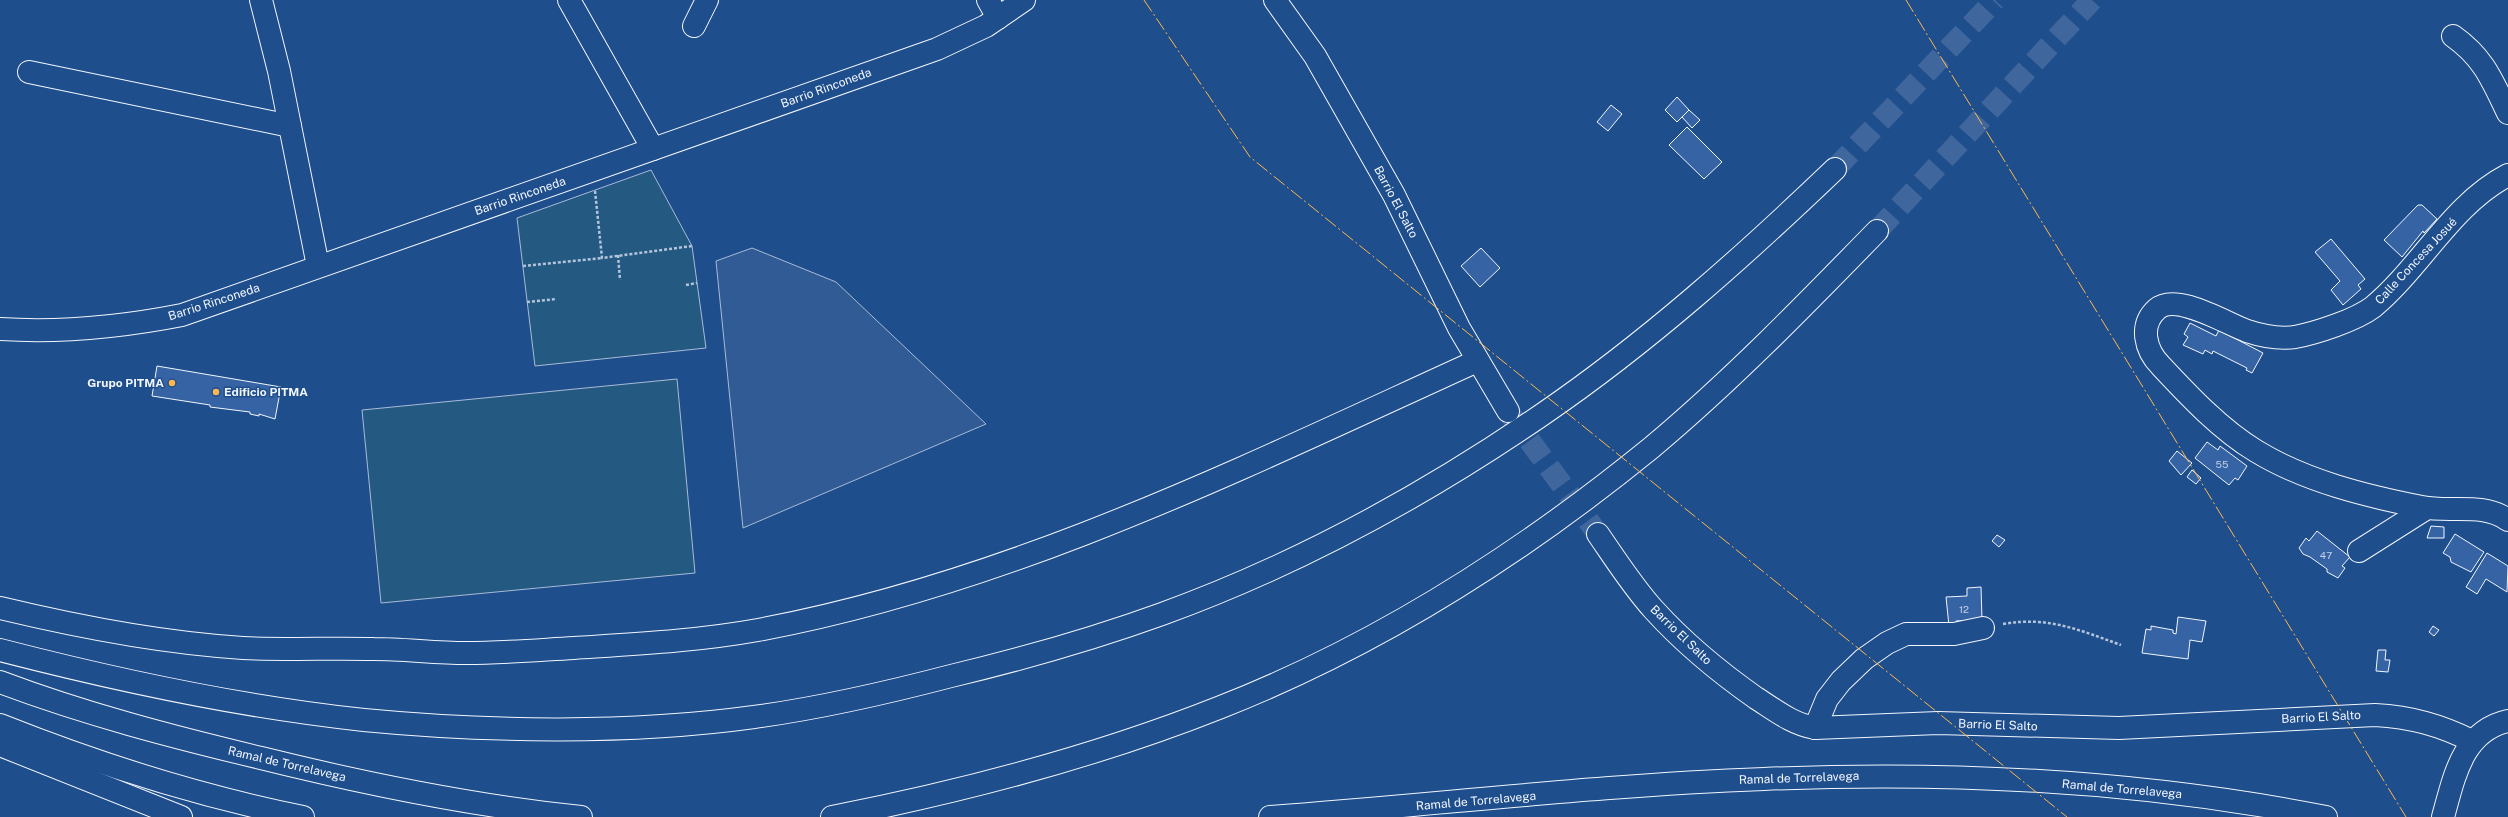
<svg xmlns="http://www.w3.org/2000/svg" width="2508" height="817" viewBox="0 0 2508 817" font-family="'Public Sans',sans-serif">
	<style>
		.park { fill: #245a82; stroke: #a8bbd7 }
		.parking { fill: #305b95; stroke: #a8bbd7 }
		.building { fill: #3563a3; stroke: #f2f6ff }
		.lines { fill: none; stroke-linecap: round; stroke-linejoin: round }
		.minor-tunnel { stroke: #3f679d; stroke-width: 22; stroke-dasharray: 22 11; stroke-linecap: butt }
		.highway-tunnel { stroke: #3f679d; stroke-width: 22; stroke-dasharray: 22 11; stroke-linecap: butt }
		.minor-casing { stroke: #f2f6ff; stroke-width: 24 }
		.highway-casing { stroke: #f2f6ff; stroke-width: 24 }
		.path { stroke: #b3c4dc; stroke-width: 2.5; stroke-dasharray: 3 2; stroke-linecap: butt }
		.minor { stroke: #1f4e8c; stroke-width: 22 }
		.highway { stroke: #1f4e8c; stroke-width: 22 }
		.power { stroke: #ffb74d; stroke-width: 1; stroke-dasharray: 14 3 2 3; stroke-linecap: butt }
		.poi-dot { fill: #ffb74d; stroke: #1f4e8c; stroke-width: 1.5 }
		.labels { text-anchor: middle; dominant-baseline: central; stroke-width: 3; stroke-linejoin: round; paint-order: stroke }
		.number-label { font-size: 10px; fill: #c3d1e8 }
		.street-label { font-size: 12px; fill: #f2f6ff; stroke: #1f4e8c }
		.poi-label { font-size: 12px; font-weight: bold; fill: #f2f6ff; stroke: #1f4e8c; text-anchor: end }
	</style>
	<rect width="100%" height="100%" fill="#1f4e8c"/>
	<!-- park -->
	<g class="park">
		<polygon points="651,170 692,246 706,348 535,366 517,218"/>
		<polygon points="677,379 695,573 381,603 362,410"/>
	</g>
	<!-- parking -->
	<polygon class="parking" points="752,248 836,282 986,424 743,528 716,261"/>
	<!-- building -->
	<g class="building">
		<polygon points="1677,97 1689,110 1677,122 1665,110"/>
		<polygon points="1611,105 1622,114 1608,131 1597,122"/>
		<polygon points="1689,110 1700,120 1692,128 1682,117"/>
		<polygon points="1687,127 1722,162 1704,179 1669,145"/>
		<polygon points="2418,205 2422,205 2437,219 2424,233 2423,231 2402,257 2384,240"/>
		<polygon points="2331,239 2365,279 2358,285 2361,289 2343,305 2331,290 2340,281 2315,252"/>
		<polygon points="1481,248 1500,268 1480,287 1461,266"/>
		<polygon points="2190,323 2216,336 2219,330 2263,353 2252,373 2246,370 2247,368 2213,351 2212,354 2205,350 2203,354 2183,345 2188,337 2184,334"/>
		<polygon points="157,366 281,387 275,419 259,414 259,416 250,414 250,412 210,407 210,405 152,396"/>
		<polygon points="2207,442 2218,450 2220,446 2247,466 2238,480 2235,478 2229,485 2195,458"/>
		<polygon points="2177,451 2192,463 2181,475 2169,461"/>
		<polygon points="2192,470 2201,478 2196,484 2187,477"/>
		<polygon points="2431,526 2444,527 2444,538 2427,538"/>
		<polygon points="2317,531 2350,557 2342,566 2345,568 2338,578 2327,572 2327,569 2310,557 2303,554 2299,548 2306,538 2309,541"/>
		<polygon points="2455,534 2484,552 2471,572 2451,562 2450,557 2443,553"/>
		<polygon points="1997,535 2005,540 1999,547 1992,541"/>
		<polygon points="2487,553 2508,566 2507,592 2486,579 2477,594 2466,587"/>
		<polygon points="1981,587 1982,620 1956,621 1957,626 1949,626 1946,597 1967,596 1967,588"/>
		<polygon points="2178,617 2206,621 2202,642 2190,640 2188,659 2142,653 2146,629 2151,630 2151,626 2173,630 2173,633 2176,634"/>
		<polygon points="2433,626 2439,630 2434,636 2429,632"/>
		<polygon points="2378,650 2386,650 2385,660 2390,660 2388,672 2376,671"/>
	</g>
	<g class="lines">
		<!-- minor-tunnel -->
		<polyline class="minor-tunnel" points="1510,414 1598,534"/>
		<!-- highway-tunnel -->
		<g class="highway-tunnel">
			<polyline points="1835,169 1995,0"/>
			<polyline points="1877,231 2092,0"/>
		</g>
		<!-- minor casing -->
		<g class="minor-casing">
			<g id="minor">
				<polyline points="261,0 279,71 318,266"/>
				<polyline points="569,0 653,149"/>
				<polyline points="988,0 998,18"/>
				<polyline points="1275,0 1315,56 1394,195 1459,328 1508,411"/>
				<polyline points="694,26 707,0"/>
				<path d="M 2453,36 C 2484,58 2492,80 2508,113"/>
				<polyline points="29,72 290,126"/>
				<path d="M 2508,175 C 2452,204 2421,267 2373,307 C 2356,320 2316,333 2295,337 C 2280,339 2262,336 2247,331 C 2227,324 2176,292 2157,309 C 2139,325 2145,350 2161,366 C 2189,396 2221,430 2256,451 C 2305,481 2366,496 2422,507 C 2450,513 2483,502 2508,520"/>
				<path d="M 0,329 C 62,333 121,327 182,315 L 937,49 L 986,26 L 1024,0"/>
				<path d="M 1598,534 C 1616,560 1633,587 1654,610 C 1684,643 1719,672 1756,698 C 1775,710 1792,724 1815,728 L 1938,723 L 2119,728 L 2375,715 C 2411,717 2440,725 2472,741"/>
				<polyline points="2359,551 2427,508"/>
				<path d="M 0,608 C 79,627 161,643 243,648 C 287,650 330,648 374,649 C 404,649 435,653 466,653 C 502,653 538,650 574,648 C 635,644 697,641 758,630 C 1011,583 1244,467 1477,361"/>
				<polyline points="1815,728 1827,699 1841,681 1864,659 1887,643 1906,634 1954,634 1983,628"/>
				<path d="M 2443,817 C 2454,778 2462,731 2508,721"/>
			</g>
		</g>
		<!-- highway casing -->
		<g class="highway-casing">
			<g id="highway">
				<path d="M 0,650 C 120,681 241,707 364,720 C 488,732 631,734 754,717 C 821,708 886,693 951,676 C 1022,659 1093,639 1162,614 C 1297,565 1425,495 1543,414 C 1648,342 1743,257 1835,169"/>
				<path d="M 0,682 C 85,714 173,737 261,758 C 366,784 474,806 581,817"/>
				<path d="M 0,725 C 98,764 199,796 303,817"/>
				<polyline points="0,745 181,817"/>
				<path d="M 832,817 C 965,791 1095,757 1221,707 C 1376,646 1522,553 1651,448 C 1731,381 1804,306 1877,231"/>
				<path d="M 1270,817 C 1434,805 1599,785 1764,779 C 1952,771 2142,781 2326,817"/>
			</g>
		</g>
		<!-- path -->
		<g class="path">
			<polyline points="595,191 602,258 692,246"/>
			<polyline points="618,255 620,280"/>
			<polyline points="523,266 602,258"/>
			<polyline points="686,285 697,283"/>
			<polyline points="527,302 556,299"/>
			<path d="M 2003,624 C 2049,616 2079,630 2121,645"/>
		</g>
		<!-- minor -->
		<use href="#minor" class="minor"/>
		<!-- highway -->
		<use href="#highway" class="highway"/>
		<!-- power -->
		<g class="power">
			<polyline points="1144,0 1250,157 2067,817"/>
			<polyline points="1906,0 2406,817"/>
		</g>
	</g>
	<!-- markers -->
	<g class="poi-dot">
		<circle cx="172" cy="383" r="4"/>
		<circle cx="216" cy="392" r="4"/>
	</g>
	<g class="labels">
		<!-- number labels -->
		<g class="number-label">
			<text x="2222" y="464">55</text>
			<text x="2326" y="555">47</text>
			<text x="1964" y="609">12</text>
		</g>
		<!-- street labels -->
		<g class="street-label">
			<text transform="translate(826 88) rotate(-20)">Barrio Rinconeda</text>
			<text transform="translate(520 196) rotate(-19)">Barrio Rinconeda</text>
			<text transform="translate(1396 202) rotate(62)">Barrio El Salto</text>
			<text transform="translate(2416 261) rotate(-47)">Calle Concesa Josué</text>
			<text transform="translate(214 302) rotate(-18)">Barrio Rinconeda</text>
			<text transform="translate(1681 635) rotate(44)">Barrio El Salto</text>
			<text transform="translate(2321 717) rotate(-3)">Barrio El Salto</text>
			<text transform="translate(1998 725) rotate(2)">Barrio El Salto</text>
			<text transform="translate(287 764) rotate(13)">Ramal de Torrelavega</text>
			<text transform="translate(1799 778) rotate(-2)">Ramal de Torrelavega</text>
			<text transform="translate(2122 789) rotate(5)">Ramal de Torrelavega</text>
			<text transform="translate(1476 801) rotate(-5)">Ramal de Torrelavega</text>
		</g>
		<!-- poi labels -->
		<g class="poi-label">
			<text x="164" y="383">Grupo PITMA</text>
			<text x="224" y="392" text-anchor="start">Edificio PITMA</text>
		</g>
	</g>
</svg>
